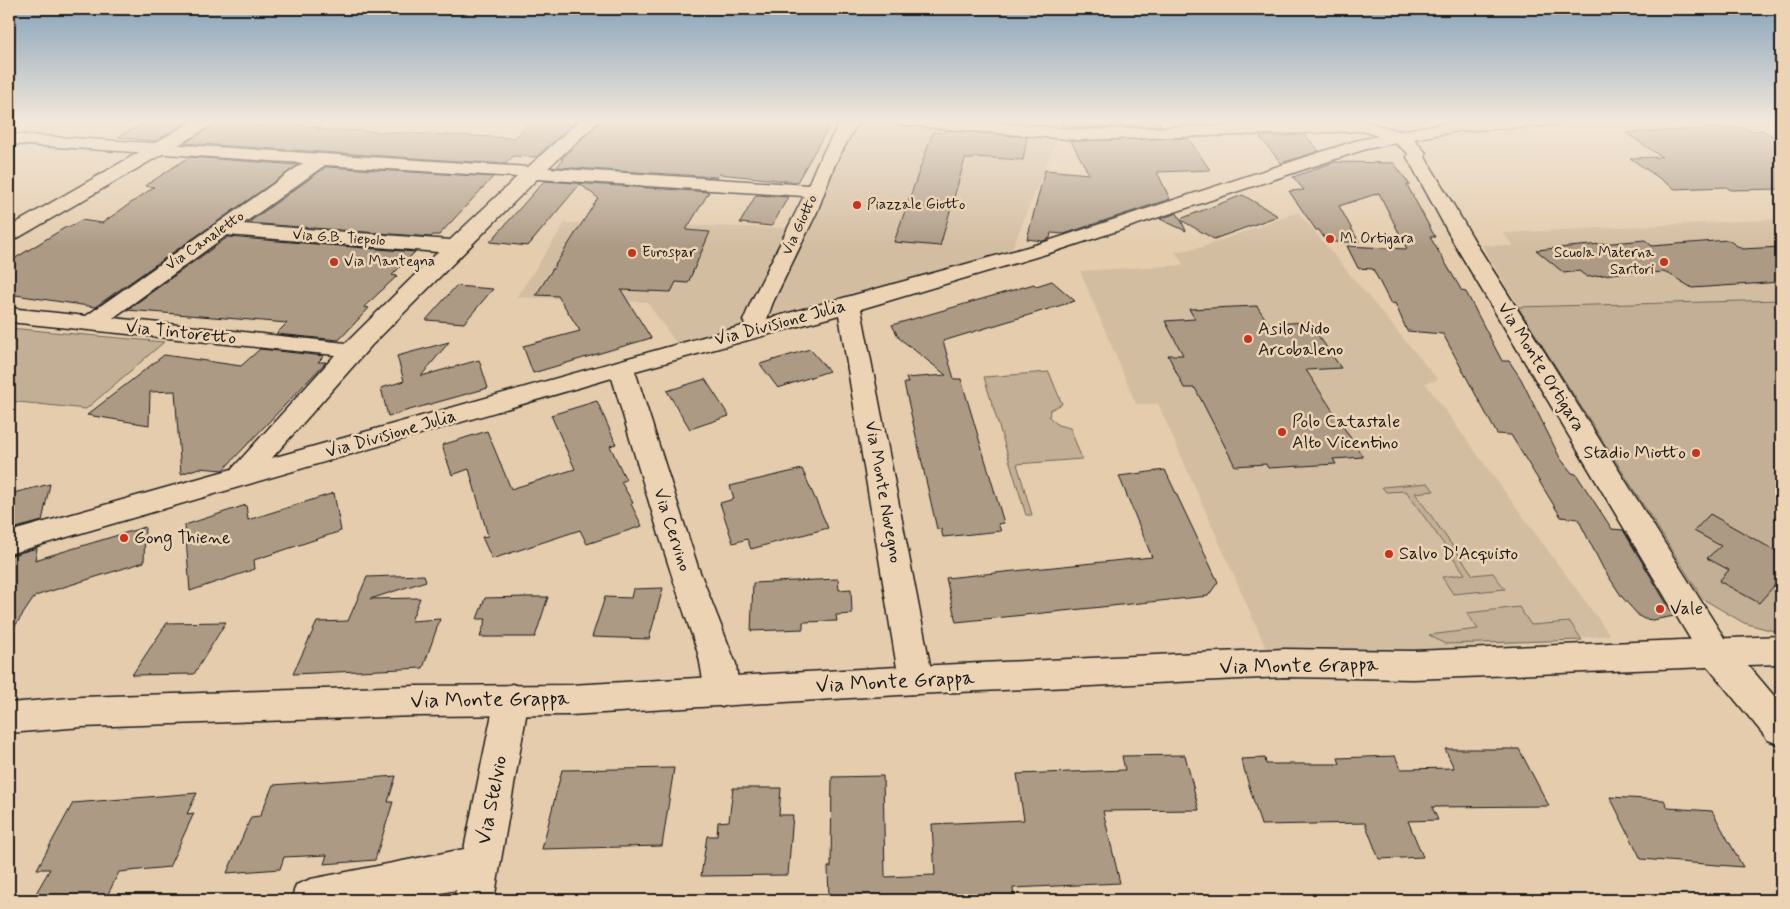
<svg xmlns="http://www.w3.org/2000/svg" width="1790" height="909" viewBox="0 0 1790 909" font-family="Mynerve,sans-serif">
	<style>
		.built { fill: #d3bda1 }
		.green { fill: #c2af95; stroke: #6f6658 }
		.building { fill: #ac9a85; stroke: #1c1c1c }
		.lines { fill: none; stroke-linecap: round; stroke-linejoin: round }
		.street-casing { stroke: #1c1c1c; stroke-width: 3 }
		.secondary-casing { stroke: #1c1c1c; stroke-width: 3 }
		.street { fill: #ecd3b3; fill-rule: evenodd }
		.secondary { fill: #ecd3b3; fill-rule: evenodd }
		.poi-dot { fill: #c8321e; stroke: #ecd3b3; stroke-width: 2 }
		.labels { text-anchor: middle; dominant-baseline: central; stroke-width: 5; stroke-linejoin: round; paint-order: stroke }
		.far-poi-label { font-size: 15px; fill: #1c1c1c; stroke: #ecd3b3; text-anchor: start }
		.far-street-label { font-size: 15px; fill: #1c1c1c; stroke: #ecd3b3 }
		.street-label { font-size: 18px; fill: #1c1c1c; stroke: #ecd3b3 }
		.poi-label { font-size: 18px; fill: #1c1c1c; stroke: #ecd3b3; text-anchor: start }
		.near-street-label { font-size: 21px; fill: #1c1c1c; stroke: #ecd3b3 }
	</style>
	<rect width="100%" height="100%" fill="#e4ccad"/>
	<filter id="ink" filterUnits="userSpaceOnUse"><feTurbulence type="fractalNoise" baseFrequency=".02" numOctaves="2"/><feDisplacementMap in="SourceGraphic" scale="10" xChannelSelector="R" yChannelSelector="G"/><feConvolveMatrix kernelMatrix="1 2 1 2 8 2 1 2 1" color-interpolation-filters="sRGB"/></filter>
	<g filter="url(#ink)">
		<!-- built -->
		<g class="built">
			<polygon points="840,120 1059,120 1059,134 1011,251 802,307 679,347 647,302 517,297 565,223 792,228 842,120"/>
			<polygon points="1298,212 1438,380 1425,383 1610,635 1273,664 1158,404 1136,404 1080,271 1184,265 1175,252 1203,247"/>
			<polygon points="1780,219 1781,300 1518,307 1482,245 1513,246 1503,233"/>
		</g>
		<!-- green -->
		<g class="green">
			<polygon points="1781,300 1781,632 1777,632 1744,623 1703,599 1518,307"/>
			<polygon points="9,328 164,342 86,409 9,401"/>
			<polygon points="1049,372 1062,404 1050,410 1049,417 1058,425 1070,428 1082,459 1017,464 1032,515 1026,515 984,377"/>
			<polygon points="1428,483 1434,491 1415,493 1473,575 1493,573 1505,589 1453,594 1442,577 1465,574 1406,491 1386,492 1382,487"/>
			<polygon points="1519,607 1531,625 1570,622 1582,640 1445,644 1429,635 1478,629 1467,613"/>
		</g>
		<!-- building -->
		<g class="building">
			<polygon points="150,120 191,120 155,141 118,137"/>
			<polygon points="532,120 577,120 536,157 513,156 506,164 185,143 218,122 263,126 268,123 321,127 317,129 515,138"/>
			<polygon points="602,120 810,120 831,123 797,182 719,174 717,177 557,167 563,159 561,159"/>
			<polygon points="1059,120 1159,120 1161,126 1079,128 1063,127"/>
			<polygon points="1740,127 1754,131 1762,130 1781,141 1781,189 1731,190 1726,187 1675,189 1630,158 1662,157 1626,133"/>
			<polygon points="945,130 1027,137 1023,160 975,157 974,159 965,159 940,246 894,242 933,132 945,133"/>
			<polygon points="1305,135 1319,151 1281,163 1260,137"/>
			<polygon points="1188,138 1210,170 1157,172 1170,199 1064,234 1051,233 1050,238 1043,241 1027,239 1045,170 1089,174 1071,141"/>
			<polygon points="189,157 298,165 95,307 9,294 9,262 66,227 70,227 81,220 102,223 154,187 145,186"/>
			<polygon points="1334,162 1394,163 1410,185 1407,185 1435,237 1430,237 1462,291 1466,292 1502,361 1509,361 1521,379 1560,458 1572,473 1576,474 1612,529 1623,530 1674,616 1653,620 1644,619 1639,616 1622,597 1603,568 1578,519 1561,517 1511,435 1497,434 1443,334 1407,331 1395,303 1391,304 1373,269 1358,268 1347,246 1407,249 1379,193 1339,206 1359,242 1327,242 1319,230 1316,230 1289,191 1304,190 1293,177"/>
			<polygon points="326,167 493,177 439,235 433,235 431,237 248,223"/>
			<polygon points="544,181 709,192 686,230 710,232 688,283 676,282 671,292 621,290 651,338 533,373 523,346 580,331 558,296 536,295 598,198 580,184 528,246 490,242"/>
			<polygon points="756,195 788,197 772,226 740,223"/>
			<polygon points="1243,195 1278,216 1214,239 1181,220 1186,231 1160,219 1177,213 1180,219"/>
			<polygon points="228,237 415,252 392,275 397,276 364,307 369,308 339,340 276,334 287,323 127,310"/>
			<polygon points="1645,240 1652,246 1728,240 1742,249 1781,247 1781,282 1692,288 1669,274 1663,272 1641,274 1637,271 1587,277 1579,271 1564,273 1536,250"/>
			<polygon points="1052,281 1075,301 943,341 954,379 961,379 1004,523 998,524 1001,531 943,537 941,529 937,529 904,383 908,383 906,378 946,375 899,338 892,325 1034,284 1036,286"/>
			<polygon points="456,286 493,289 464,323 426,320"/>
			<polygon points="1257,306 1269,324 1309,322 1341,368 1306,370 1363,457 1333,459 1336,464 1268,468 1266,464 1235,466 1195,388 1184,388 1168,355 1183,355 1165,321 1195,319 1189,309"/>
			<polygon points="449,342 421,376 479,360 488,388 388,416 381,388 404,381 397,356"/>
			<polygon points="260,349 324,356 318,362 326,362 223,470 199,468 181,474 175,391 150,392 149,425 87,415 164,355 241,366"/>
			<polygon points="810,349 829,371 778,388 760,364"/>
			<polygon points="705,379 729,416 690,429 667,391"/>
			<polygon points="597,401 616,444 610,446 626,480 621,482 633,503 631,504 642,526 587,544 580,530 492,559 482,537 488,536 469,469 452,475 442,445 487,431 511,489 575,469 551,415"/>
			<polygon points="802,469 828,528 751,549 747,539 733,543 720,503 734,499 730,486"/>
			<polygon points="1165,470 1218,582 1208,596 956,622 946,578 1152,557 1119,476"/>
			<polygon points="50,484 42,521 9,530 9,494"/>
			<polygon points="334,493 341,531 254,560 255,569 190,591 185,525 246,505 248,520"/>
			<polygon points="1710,514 1781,554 1781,578 1759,603 1719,581 1729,570 1707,558 1721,546 1694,531"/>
			<polygon points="145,527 144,562 35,596 9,635 9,556 37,548 35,560"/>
			<polygon points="424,575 426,581 370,599 420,598 411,621 440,619 423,668 293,674 317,622 348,621 367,577"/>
			<polygon points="838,579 839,590 851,589 852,614 836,615 837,621 803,622 803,629 751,631 753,583"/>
			<polygon points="663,588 649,639 592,637 605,597 631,598 633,589"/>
			<polygon points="525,597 548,597 535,637 480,637 486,619 477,619 485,598"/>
			<polygon points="226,622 194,674 132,675 167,623"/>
			<polygon points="1445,749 1519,749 1549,806 1432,807 1438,820 1408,821 1423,857 1379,859 1365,823 1261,825 1241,759 1265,758 1266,764 1340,764 1338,758 1395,756 1401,769 1454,768"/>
			<polygon points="1185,755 1199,810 1103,811 1120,883 1013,888 1014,897 938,900 829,900 828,867 831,867 832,777 883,776 885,877 935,875 932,824 1024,820 1017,774 1125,770 1122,756"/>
			<polygon points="674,768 662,846 542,849 562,770"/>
			<polygon points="396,776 388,802 393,802 375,860 324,864 327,855 284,857 280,869 227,873 251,817 260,816 273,785"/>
			<polygon points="733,788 781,788 779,815 793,815 788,875 701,876 707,836 717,836 718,822 729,821"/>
			<polygon points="197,793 187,814 194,813 169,867 119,872 105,900 32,900 50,869 37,869 73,803"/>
			<polygon points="1610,797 1664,800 1668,808 1712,811 1743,867 1641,859"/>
		</g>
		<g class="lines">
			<!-- street casing -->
			<g class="street-casing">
				<g id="street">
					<path d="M 580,120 L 600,120 L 548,168 L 808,185 L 817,164 L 841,120 L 859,120 L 835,164 L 817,212 L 773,302 L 767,319 L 1042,243 L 1355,141 L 1378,136 L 1363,131 L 1079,140 L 904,125 L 898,124 L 895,120 L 965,120 L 1079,130 L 1363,121 L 1399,131 L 1458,121 L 1563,120 L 1560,124 L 1554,125 L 1458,131 L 1414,139 L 1426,153 L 1425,157 L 1477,245 L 1733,652 L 1728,662 L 1716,666 L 1704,662 L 1455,245 L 1407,157 L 1408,153 L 1395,143 L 1366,149 L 1056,251 L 861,309 L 933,680 L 928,690 L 916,694 L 904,690 L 899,680 L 839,315 L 635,371 L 698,567 L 736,664 L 739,692 L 734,702 L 722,707 L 710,702 C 701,685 703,667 696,647 C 665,559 639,469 612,378 L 9,554 L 9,532 L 232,469 L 335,355 L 9,322 L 9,308 L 86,316 L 303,163 L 11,144 L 9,144 L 9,134 L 528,167 ZM 325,165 L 517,177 L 450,240 L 243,224 ZM 537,179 L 804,196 L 751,302 L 743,321 L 746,325 L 272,458 L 371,346 ZM 227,235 L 438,252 L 346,343 L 113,318 Z"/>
					<polygon points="512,684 524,688 529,699 494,900 454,900 456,890 406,900 291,900 296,885 311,879 464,849 495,699 500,688"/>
				</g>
			</g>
			<!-- secondary casing -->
			<g class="secondary-casing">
				<g id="secondary">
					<polygon points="195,120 217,120 214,124 16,239 9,241 9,227"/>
					<polygon points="1781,636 1781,664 1748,665 1781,704 1781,745 1768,740 1708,667 1413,679 1284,677 916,694 570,715 415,716 82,727 9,733 9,703 82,697 415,686 570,685 916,666 1284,649 1413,651"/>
				</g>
			</g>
			<!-- street -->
			<use href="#street" class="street"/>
			<!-- secondary -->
			<use href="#secondary" class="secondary"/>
		</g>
	</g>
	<!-- sky -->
	<linearGradient id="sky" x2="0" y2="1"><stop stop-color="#87a3ba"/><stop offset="0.49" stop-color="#f3e8da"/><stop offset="1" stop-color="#f3e8da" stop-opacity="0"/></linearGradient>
	<rect width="1790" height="247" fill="url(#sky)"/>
	<!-- markers -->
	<g class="poi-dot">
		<circle cx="857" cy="205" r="5"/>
		<circle cx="1330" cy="239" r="5"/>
		<circle cx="632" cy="253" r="5"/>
		<circle cx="334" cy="262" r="5"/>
		<circle cx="1664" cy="262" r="5"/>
		<circle cx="1248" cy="339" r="5"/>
		<circle cx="1282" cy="432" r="5"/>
		<circle cx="1696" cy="453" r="5"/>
		<circle cx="124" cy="538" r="5"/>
		<circle cx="1389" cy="554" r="5"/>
		<circle cx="1660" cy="609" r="5"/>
	</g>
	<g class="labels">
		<!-- far-poi labels -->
		<g class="far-poi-label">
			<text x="867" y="205">Piazzale Giotto</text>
			<text x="1340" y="239">M. Ortigara</text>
			<text x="642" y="253">Eurospar</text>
			<text x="1654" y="253" text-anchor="end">Scuola Materna<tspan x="1654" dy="17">Sartori</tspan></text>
			<text x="344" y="262">Via Mantegna</text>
		</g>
		<!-- far-street labels -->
		<g class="far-street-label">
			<text transform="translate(800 225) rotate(-65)">Via Giotto</text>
			<text transform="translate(339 238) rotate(4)">Via G.B. Tiepolo</text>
			<text transform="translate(205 241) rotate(-35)">Via Canaletto</text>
		</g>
		<!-- street labels -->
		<g class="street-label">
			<text transform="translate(780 323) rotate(-15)">Via Divisione Julia</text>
			<text transform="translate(181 333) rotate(6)">Via Tintoretto</text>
			<text transform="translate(1541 367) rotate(58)">Via Monte Ortigara</text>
			<text transform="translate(391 434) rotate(-16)">Via Divisione Julia</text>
			<text transform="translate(883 492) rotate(80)">Via Monte Novegno</text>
			<text transform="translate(672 530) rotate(72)">Via Cervino</text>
		</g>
		<!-- poi labels -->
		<g class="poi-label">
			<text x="1258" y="329">Asilo Nido<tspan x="1258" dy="21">Arcobaleno</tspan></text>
			<text x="1292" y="422">Polo Catastale<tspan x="1292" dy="21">Alto Vicentino</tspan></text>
			<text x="1686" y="453" text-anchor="end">Stadio Miotto</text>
			<text x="134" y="538">Gong Thiene</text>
			<text x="1399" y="554">Salvo D'Acquisto</text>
			<text x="1670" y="609">Vale</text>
		</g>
		<!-- near-street labels -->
		<g class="near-street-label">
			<text transform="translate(1299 666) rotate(-1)">Via Monte Grappa</text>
			<text transform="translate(895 682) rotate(-3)">Via Monte Grappa</text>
			<text transform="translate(490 700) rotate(-1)">Via Monte Grappa</text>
			<text transform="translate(492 800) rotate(-79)">Via Stelvio</text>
		</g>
	</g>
	<!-- margin -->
	<rect width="1790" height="909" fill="none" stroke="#ecd3b3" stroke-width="30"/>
	<rect x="15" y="15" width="1760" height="879" fill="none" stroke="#1c1c1c" stroke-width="2" filter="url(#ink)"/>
</svg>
